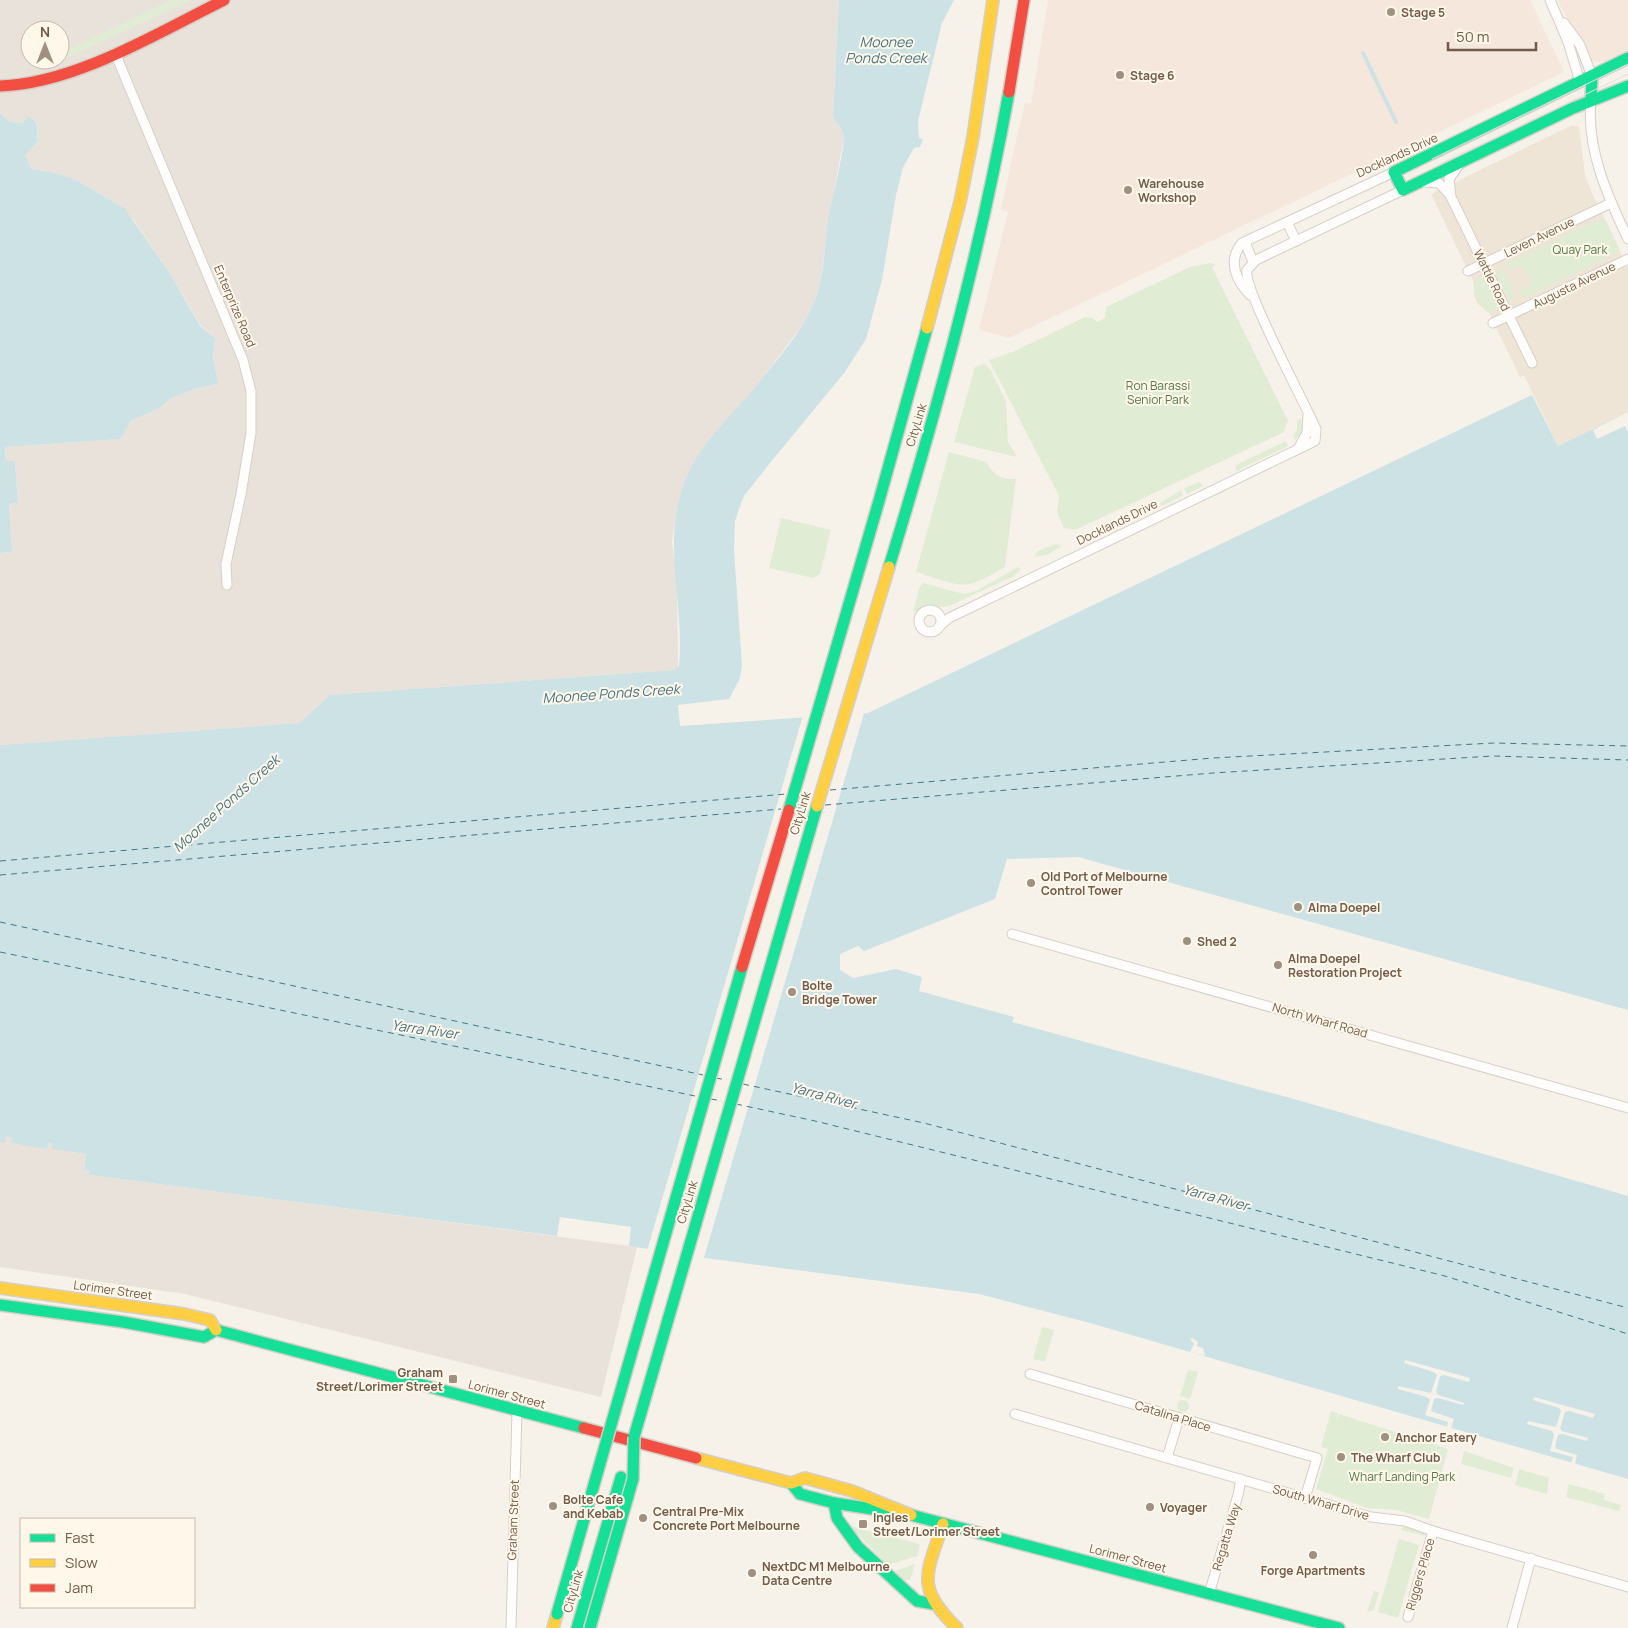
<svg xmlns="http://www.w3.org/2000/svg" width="1628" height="1628" viewBox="0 0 1628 1628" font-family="Manrope,sans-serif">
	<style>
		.residential { fill: #efe5d7 }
		.commercial { fill: #f6e7dd }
		.industrial { fill: #e8e2da; fill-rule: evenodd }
		.green { fill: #e1ecd4 }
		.water { fill: #cce2e5 }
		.pier { fill: #f6f2e9 }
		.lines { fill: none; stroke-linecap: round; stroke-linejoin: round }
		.stream { stroke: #cce2e5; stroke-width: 4 }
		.ferry { stroke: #467684; stroke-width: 1; stroke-dasharray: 6 5; stroke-linecap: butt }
		.street-casing { stroke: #d5cfc8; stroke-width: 11 }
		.fast-casing { stroke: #d5cfc7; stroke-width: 14 }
		.slow-casing { stroke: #d5cfc7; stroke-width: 14 }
		.jam-casing { stroke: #d5cfc7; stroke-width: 14 }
		.street { stroke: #fefdfc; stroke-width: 9 }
		.fast { stroke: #16e098; stroke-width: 11 }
		.slow { stroke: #ffcf43; stroke-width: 11 }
		.jam { stroke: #f24e42; stroke-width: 11 }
		.tram { stroke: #e4e1e4; stroke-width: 1 }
		.fast-bridge-casing { stroke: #d5cdc5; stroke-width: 14; stroke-linecap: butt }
		.slow-bridge-casing { stroke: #d5cdc5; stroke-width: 14; stroke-linecap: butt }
		.jam-bridge-casing { stroke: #d5cdc5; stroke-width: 14; stroke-linecap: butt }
		.fast-bridge { stroke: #16e098; stroke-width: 11 }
		.slow-bridge { stroke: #ffcf43; stroke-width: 11 }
		.jam-bridge { stroke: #f24e42; stroke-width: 11 }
		.poi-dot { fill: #a09082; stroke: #fef7ea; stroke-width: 2 }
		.labels { text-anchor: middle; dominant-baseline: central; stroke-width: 4; stroke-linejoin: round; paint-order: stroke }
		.poi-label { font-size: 12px; font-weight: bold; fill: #725b4b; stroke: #fef7ea; text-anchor: start }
		.street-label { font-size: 12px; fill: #725b4b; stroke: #fef7ea }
		.park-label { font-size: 12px; fill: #547c46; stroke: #fef7ea }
		.water-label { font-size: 14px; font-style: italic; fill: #467684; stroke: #fef7ea }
	</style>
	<rect width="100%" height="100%" fill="#f6f2e9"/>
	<!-- residential -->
	<polygon class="residential" points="1572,125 1579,127 1585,175 1593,195 1628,268 1628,412 1558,446 1524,375 1520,377 1489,313 1478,304 1474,296 1474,283 1431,194"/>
	<!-- commercial -->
	<g class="commercial">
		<polygon points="1048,0 1530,0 1564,72 1009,338 979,330 1008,212 1001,209 1017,136 1025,103 1031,104"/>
		<polygon points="1557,0 1628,0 1628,52 1610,62 1594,62 1591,60"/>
	</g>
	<!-- industrial -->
	<g class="industrial">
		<path d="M 0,0 L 839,0 L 833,117 L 841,128 L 844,137 L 829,218 L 820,285 L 812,309 L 801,327 L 742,405 L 700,454 L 687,477 L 677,509 L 672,542 L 677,581 L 678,667 L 674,670 L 330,695 L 299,723 L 0,745 L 0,553 L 12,552 L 9,504 L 18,503 L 15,461 L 6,461 L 5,447 L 120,439 L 131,421 L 159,408 L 173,397 L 198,388 L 218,384 L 213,357 L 215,338 L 202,327 L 169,272 L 133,219 L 110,200 L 78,181 L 57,173 L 31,169 L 24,155 L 38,141 L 37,124 L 34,119 L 25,119 L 22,123 L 10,122 L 0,114 ZM 30,30 L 60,30 L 60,60 L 30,60 Z"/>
		<polygon points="5,1137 11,1138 11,1143 47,1148 48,1143 53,1144 53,1149 86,1154 84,1170 90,1171 90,1175 637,1247 601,1397 185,1294 0,1267 0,1142 4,1142"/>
	</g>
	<!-- green -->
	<g class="green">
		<polygon points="171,0 192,0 60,61 60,54"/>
		<polygon points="1605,219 1620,250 1607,258 1522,299 1521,287 1527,290 1531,281 1525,268 1515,265 1514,272 1504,265 1591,223"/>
		<polygon points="1211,263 1216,265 1212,267 1288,421 1284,432 1075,530 1064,528 1057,512 1059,496 989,360 1013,352 1085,317 1093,318 1097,322 1105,318 1106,307 1190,267"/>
		<path d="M 1500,269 C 1511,279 1514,285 1514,301 L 1510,302 L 1495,271 Z"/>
		<path d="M 1484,277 L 1499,308 L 1489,313 C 1476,303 1476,297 1473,282 Z"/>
		<polygon points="985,364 991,371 1006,401 1008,442 1017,457 954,442 975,367"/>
		<polygon points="1301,418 1303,430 1295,440 1293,437 1297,429 1297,420"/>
		<polygon points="1286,441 1288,446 1236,471 1236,465"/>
		<path d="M 949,452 L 986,462 C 993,474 1000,480 1016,479 L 1005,567 C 962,593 962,586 916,572 Z"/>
		<polygon points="1200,482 1203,486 1187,494 1184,488"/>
		<polygon points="1181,490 1183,496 1161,506 1160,503"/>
		<polygon points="1130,515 1132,520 1098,536 1096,533"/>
		<polygon points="781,518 831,530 820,574 813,578 769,568"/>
		<polygon points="1056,544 1061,546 1049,554 1034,557 1038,551"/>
		<polygon points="1018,567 1021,569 1014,576 949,606 939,607 931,605 913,612 919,589 923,583 964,594 976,591"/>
		<polygon points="1042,1327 1054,1330 1045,1362 1033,1359"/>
		<polygon points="1188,1370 1198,1372 1190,1399 1180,1396"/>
		<circle cx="1183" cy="1406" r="6"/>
		<polygon points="1331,1411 1338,1413 1336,1423 1339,1414 1448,1449 1429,1519 1396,1510 1367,1508 1316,1489 1328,1449 1321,1447"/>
		<polygon points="1464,1451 1514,1468 1511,1478 1461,1464"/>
		<polygon points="1519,1469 1546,1477 1549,1476 1547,1494 1515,1485"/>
		<polygon points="1569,1484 1605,1494 1604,1500 1621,1505 1619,1511 1566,1497"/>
		<polygon points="850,1526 916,1543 920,1545 917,1556 888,1565"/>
		<polygon points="1413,1526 1425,1532 1425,1536 1401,1530 1402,1527"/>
		<polygon points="1399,1539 1419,1545 1398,1618 1378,1612"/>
		<polygon points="915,1564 910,1580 904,1580 895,1571"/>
		<polygon points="1374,1591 1379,1592 1374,1610 1367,1612"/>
	</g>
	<!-- water -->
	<g class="water">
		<path d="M 839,0 L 954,0 L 942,23 L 918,121 L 919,138 L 923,139 L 920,147 L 914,148 L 903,167 L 896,195 L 882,280 L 866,339 L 845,372 L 770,463 L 744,496 L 740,506 L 735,521 L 734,550 L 742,666 L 740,678 L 729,699 L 678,705 L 680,726 L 868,713 L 1532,395 L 1558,446 L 1628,412 L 1628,1010 L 1078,857 L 1007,859 L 995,899 L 864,951 L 858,946 L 840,954 L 840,970 L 853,978 L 896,969 L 922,977 L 919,991 L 1014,1017 L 1012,1022 L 1308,1103 L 1628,1196 L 1628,1479 L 1090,1323 L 979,1294 L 705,1258 L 629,1246 L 631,1227 L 560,1217 L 557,1236 L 90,1175 L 90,1171 L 84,1170 L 86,1154 L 52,1149 L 53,1144 L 48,1143 L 47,1149 L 11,1143 L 11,1138 L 6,1137 L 4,1143 L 0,1142 L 0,745 L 299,723 L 330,695 L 674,670 L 679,666 C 685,599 660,545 686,478 C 702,440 739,409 764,376 C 786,349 813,318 820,283 C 825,261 825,238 829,215 C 834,189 842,163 844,137 L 841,128 L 833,117 Z"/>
		<path d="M 0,114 L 10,122 L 22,123 L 27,117 C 41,120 36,130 38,141 L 25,155 L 31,169 L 57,173 L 78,181 L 125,209 L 169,272 L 201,327 L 215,338 L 213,357 L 218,384 L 198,388 L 173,397 L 159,408 L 131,421 L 120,439 L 5,447 L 6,461 L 15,461 L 18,503 L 9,504 L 12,552 L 0,553 Z"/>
	</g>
	<!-- pier -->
	<g class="pier">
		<polygon points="1628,412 1628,432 1625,426 1597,439 1593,430"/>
		<polygon points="865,710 703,1261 647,1251 803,715"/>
		<polygon points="1192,1338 1198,1342 1197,1346 1203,1348 1205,1356 1190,1352 1194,1344 1190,1339"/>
		<polygon points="1405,1360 1470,1378 1469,1382 1444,1375 1440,1376 1436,1392 1438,1395 1464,1403 1463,1405 1438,1398 1434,1399 1431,1411 1454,1419 1451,1429 1447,1428 1448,1422 1425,1415 1430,1400 1427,1397 1398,1389 1398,1386 1431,1393 1437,1375 1434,1372 1404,1363"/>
		<polygon points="1534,1397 1595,1414 1593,1418 1569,1411 1565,1412 1560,1428 1562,1431 1588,1438 1587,1441 1562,1434 1558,1435 1555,1446 1557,1449 1577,1455 1575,1464 1571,1463 1573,1457 1550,1451 1554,1435 1552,1431 1527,1424 1528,1421 1556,1427 1561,1411 1559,1408 1533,1400"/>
	</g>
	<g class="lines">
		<!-- stream -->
		<polyline class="stream" points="1363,53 1396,122"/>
		<!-- ferry -->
		<g class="ferry">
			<polyline points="830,790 1213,758 1494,743 1628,746"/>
			<polyline points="803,793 814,792"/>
			<polyline points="825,805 1213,773 1493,756 1628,760"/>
			<polyline points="798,808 809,807"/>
			<polyline points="0,861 786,794"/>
			<polyline points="0,875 781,809"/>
			<polyline points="0,922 703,1075"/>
			<polyline points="0,952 695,1096"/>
			<polyline points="716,1078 727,1080"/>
			<polyline points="743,1084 924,1123 1628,1308"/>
			<polyline points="711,1099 722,1101"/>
			<polyline points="736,1104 815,1121 1445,1276 1628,1334"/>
		</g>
		<!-- street casing -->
		<g class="street-casing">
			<g id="street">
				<polyline points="1550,0 1568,42 1580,82"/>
				<polyline points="1564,23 1580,45 1592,76"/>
				<polyline points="115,53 243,360 251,391 251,433 241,494 226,564 227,585"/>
				<path d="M 1591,101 C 1586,149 1608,197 1628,239"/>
				<polyline points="1459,165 1449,179 1451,197 1532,363"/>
				<polyline points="1423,182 1439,183 1450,195"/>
				<polyline points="1287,222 1296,241"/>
				<polyline points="1245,242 1253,262"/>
				<polyline points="1468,271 1611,203"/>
				<path d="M 1250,295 C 1236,280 1227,261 1242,243 L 1394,172"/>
				<polyline points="1493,323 1628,259"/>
				<polyline points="1298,449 1307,433 1308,415"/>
				<circle cx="930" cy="621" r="11"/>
				<path d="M 940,626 L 949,618 L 1315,441 L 1316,429 C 1305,403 1243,289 1247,270 L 1256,260 L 1403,190"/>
				<polyline points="1012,934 1628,1108"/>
				<polyline points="1030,1374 1317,1458 1305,1498"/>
				<polyline points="1015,1414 1371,1517 1405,1521 1433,1531 1628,1587"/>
				<polyline points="1167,1458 1179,1418"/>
				<polyline points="1209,1594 1238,1495 1241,1479"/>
				<polyline points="1408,1617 1433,1531"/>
				<polyline points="511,1628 517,1411"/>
				<polyline points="1512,1628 1531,1558"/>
			</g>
		</g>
		<!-- fast casing -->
		<g class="fast-casing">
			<g id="fast">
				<polyline points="1628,58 1394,172 1403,190 1571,109 1628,86"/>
				<polyline points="1591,101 1592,76"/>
				<path d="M 889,567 C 937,410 980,253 1009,92"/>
				<polyline points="0,1305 123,1322 204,1337 216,1330 584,1428"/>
				<polyline points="634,1437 817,806"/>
				<polyline points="791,1483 800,1494 834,1503 911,1515 1339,1628"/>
				<polyline points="834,1503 837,1518 858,1547 917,1601 934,1604"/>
				<polyline points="577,1628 621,1477"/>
			</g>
		</g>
		<!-- slow casing -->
		<g class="slow-casing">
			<g id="slow">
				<polyline points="960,202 973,137 993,0"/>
				<polyline points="817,806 889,567"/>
				<polyline points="0,1288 184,1314 210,1320 216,1330"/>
				<polyline points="696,1458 791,1483 805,1478 852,1491 911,1515"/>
				<path d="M 943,1524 C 926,1575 915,1587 957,1628"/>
				<polyline points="553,1628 557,1614"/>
			</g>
		</g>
		<!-- jam casing -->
		<g class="jam-casing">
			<g id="jam">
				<path d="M 0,86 C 74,84 158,33 224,0"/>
				<polyline points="1009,92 1024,0"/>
				<polyline points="584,1428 696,1458"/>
			</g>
		</g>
		<!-- street -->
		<use href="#street" class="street"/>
		<!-- fast -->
		<use href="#fast" class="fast"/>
		<!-- slow -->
		<use href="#slow" class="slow"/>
		<!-- jam -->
		<use href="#jam" class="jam"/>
		<!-- tram -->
		<g class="tram">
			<polyline points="1432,159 1628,64"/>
			<polyline points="1440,164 1628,74"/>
		</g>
		<!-- fast-bridge casing -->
		<g class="fast-bridge-casing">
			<g id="fast-bridge">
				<polyline points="789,810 879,501 927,328"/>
				<polyline points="557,1614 742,967"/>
				<polyline points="590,1628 633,1479 634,1437"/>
			</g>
		</g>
		<!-- slow-bridge casing -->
		<g class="slow-bridge-casing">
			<polyline id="slow-bridge" points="927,328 960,202"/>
		</g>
		<!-- jam-bridge casing -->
		<g class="jam-bridge-casing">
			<polyline id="jam-bridge" points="742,967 789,810"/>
		</g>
		<!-- fast-bridge -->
		<use href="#fast-bridge" class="fast-bridge"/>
		<!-- slow-bridge -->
		<use href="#slow-bridge" class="slow-bridge"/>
		<!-- jam-bridge -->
		<use href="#jam-bridge" class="jam-bridge"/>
	</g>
	<!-- markers -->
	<g class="poi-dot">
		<circle cx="1391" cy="12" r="5"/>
		<circle cx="1120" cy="75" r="5"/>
		<circle cx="1128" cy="190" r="5"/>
		<circle cx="1031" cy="883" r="5"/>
		<circle cx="1298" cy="907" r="5"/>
		<circle cx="1187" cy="941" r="5"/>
		<circle cx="1278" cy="965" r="5"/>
		<circle cx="792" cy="992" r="5"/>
		<rect x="448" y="1374" width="10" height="10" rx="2.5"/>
		<circle cx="1385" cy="1437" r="5"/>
		<circle cx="1341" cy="1457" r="5"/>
		<circle cx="553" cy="1506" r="5"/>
		<circle cx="1150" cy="1507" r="5"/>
		<circle cx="643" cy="1518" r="5"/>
		<rect x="858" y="1519" width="10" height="10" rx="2.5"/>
		<circle cx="1313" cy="1555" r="5"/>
		<circle cx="752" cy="1573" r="5"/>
	</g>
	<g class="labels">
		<!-- poi labels -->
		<g class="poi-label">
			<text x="1401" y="12">Stage 5</text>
			<text x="1130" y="75">Stage 6</text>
			<text x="1138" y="183">Warehouse<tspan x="1138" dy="14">Workshop</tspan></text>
			<text x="1041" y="876">Old Port of Melbourne<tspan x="1041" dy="14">Control Tower</tspan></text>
			<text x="1308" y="907">Alma Doepel</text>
			<text x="1197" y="941">Shed 2</text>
			<text x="1288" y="958">Alma Doepel<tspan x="1288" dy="14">Restoration Project</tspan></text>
			<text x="802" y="985">Bolte<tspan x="802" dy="14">Bridge Tower</tspan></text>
			<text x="443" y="1372" text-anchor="end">Graham<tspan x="443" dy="14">Street/Lorimer Street</tspan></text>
			<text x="1395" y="1437">Anchor Eatery</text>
			<text x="1351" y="1457">The Wharf Club</text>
			<text x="563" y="1499">Bolte Cafe<tspan x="563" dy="14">and Kebab</tspan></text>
			<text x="1160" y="1507">Voyager</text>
			<text x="653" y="1511">Central Pre-Mix<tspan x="653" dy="14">Concrete Port Melbourne</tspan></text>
			<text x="873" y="1517">Ingles<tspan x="873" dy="14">Street/Lorimer Street</tspan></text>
			<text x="762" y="1566">NextDC M1 Melbourne<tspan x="762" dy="14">Data Centre</tspan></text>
			<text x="1313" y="1570" text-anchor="middle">Forge Apartments</text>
		</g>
		<!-- street labels -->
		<g class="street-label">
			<text transform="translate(1397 155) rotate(-25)">Docklands Drive</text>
			<text transform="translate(1539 237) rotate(-26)">Leven Avenue</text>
			<text transform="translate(1492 280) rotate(64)">Wattle Road</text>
			<text transform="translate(1574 285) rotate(-26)">Augusta Avenue</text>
			<text transform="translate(235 306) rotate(67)">Enterprize Road</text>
			<text transform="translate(916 425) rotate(-73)">CityLink</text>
			<text transform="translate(1117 522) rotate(-26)">Docklands Drive</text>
			<text transform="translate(800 813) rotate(-73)">CityLink</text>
			<text transform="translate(1320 1020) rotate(16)">North Wharf Road</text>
			<text transform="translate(687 1202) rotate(-73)">CityLink</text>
			<text transform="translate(113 1290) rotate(8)">Lorimer Street</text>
			<text transform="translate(507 1394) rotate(15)">Lorimer Street</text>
			<text transform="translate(1173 1416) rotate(17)">Catalina Place</text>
			<text transform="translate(1321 1502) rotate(16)">South Wharf Drive</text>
			<text transform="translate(513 1520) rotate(-88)">Graham Street</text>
			<text transform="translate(1226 1537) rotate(-73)">Regatta Way</text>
			<text transform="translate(1128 1558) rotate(15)">Lorimer Street</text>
			<text transform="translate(1420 1574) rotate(-74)">Riggers Place</text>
			<text transform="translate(573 1591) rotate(-74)">CityLink</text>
		</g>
		<!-- park labels -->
		<g class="park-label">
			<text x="1580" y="249">Quay Park</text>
			<text x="1158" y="385">Ron Barassi<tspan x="1158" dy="14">Senior Park</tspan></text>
			<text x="1402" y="1476">Wharf Landing Park</text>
		</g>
		<!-- water labels -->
		<g class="water-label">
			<text x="886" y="41">Moonee<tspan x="886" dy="16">Ponds Creek</tspan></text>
			<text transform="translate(611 693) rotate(-4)">Moonee Ponds Creek</text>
			<text transform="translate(226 803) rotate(-42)">Moonee Ponds Creek</text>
			<text transform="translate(425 1029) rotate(8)">Yarra River</text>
			<text transform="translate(824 1095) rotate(15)">Yarra River</text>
			<text transform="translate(1216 1197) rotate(15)">Yarra River</text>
		</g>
	</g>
	<!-- legend -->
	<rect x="20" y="1518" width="175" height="90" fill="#fef7ea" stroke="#c6b9aa"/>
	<rect x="30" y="1534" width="25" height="8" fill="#16e098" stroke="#c6b9aa"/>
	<text x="65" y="1543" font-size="15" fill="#725b4b">Fast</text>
	<rect x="30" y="1559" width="25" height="8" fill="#ffcf43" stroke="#c6b9aa"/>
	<text x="65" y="1568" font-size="15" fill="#725b4b">Slow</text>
	<rect x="30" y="1584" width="25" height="8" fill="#f24e42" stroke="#c6b9aa"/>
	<text x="65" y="1593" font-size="15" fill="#725b4b">Jam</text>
	<!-- north arrow -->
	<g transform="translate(45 45)"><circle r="24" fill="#fef7ea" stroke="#c6b9aa"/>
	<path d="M0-4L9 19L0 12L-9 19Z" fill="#a09082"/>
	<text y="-8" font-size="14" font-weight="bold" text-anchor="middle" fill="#725b4b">N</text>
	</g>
	<!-- scale -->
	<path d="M1448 42v8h88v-8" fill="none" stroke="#725b4b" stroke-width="2.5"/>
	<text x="1456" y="42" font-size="15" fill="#725b4b" stroke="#fef7ea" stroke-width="4" paint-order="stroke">50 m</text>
</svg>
